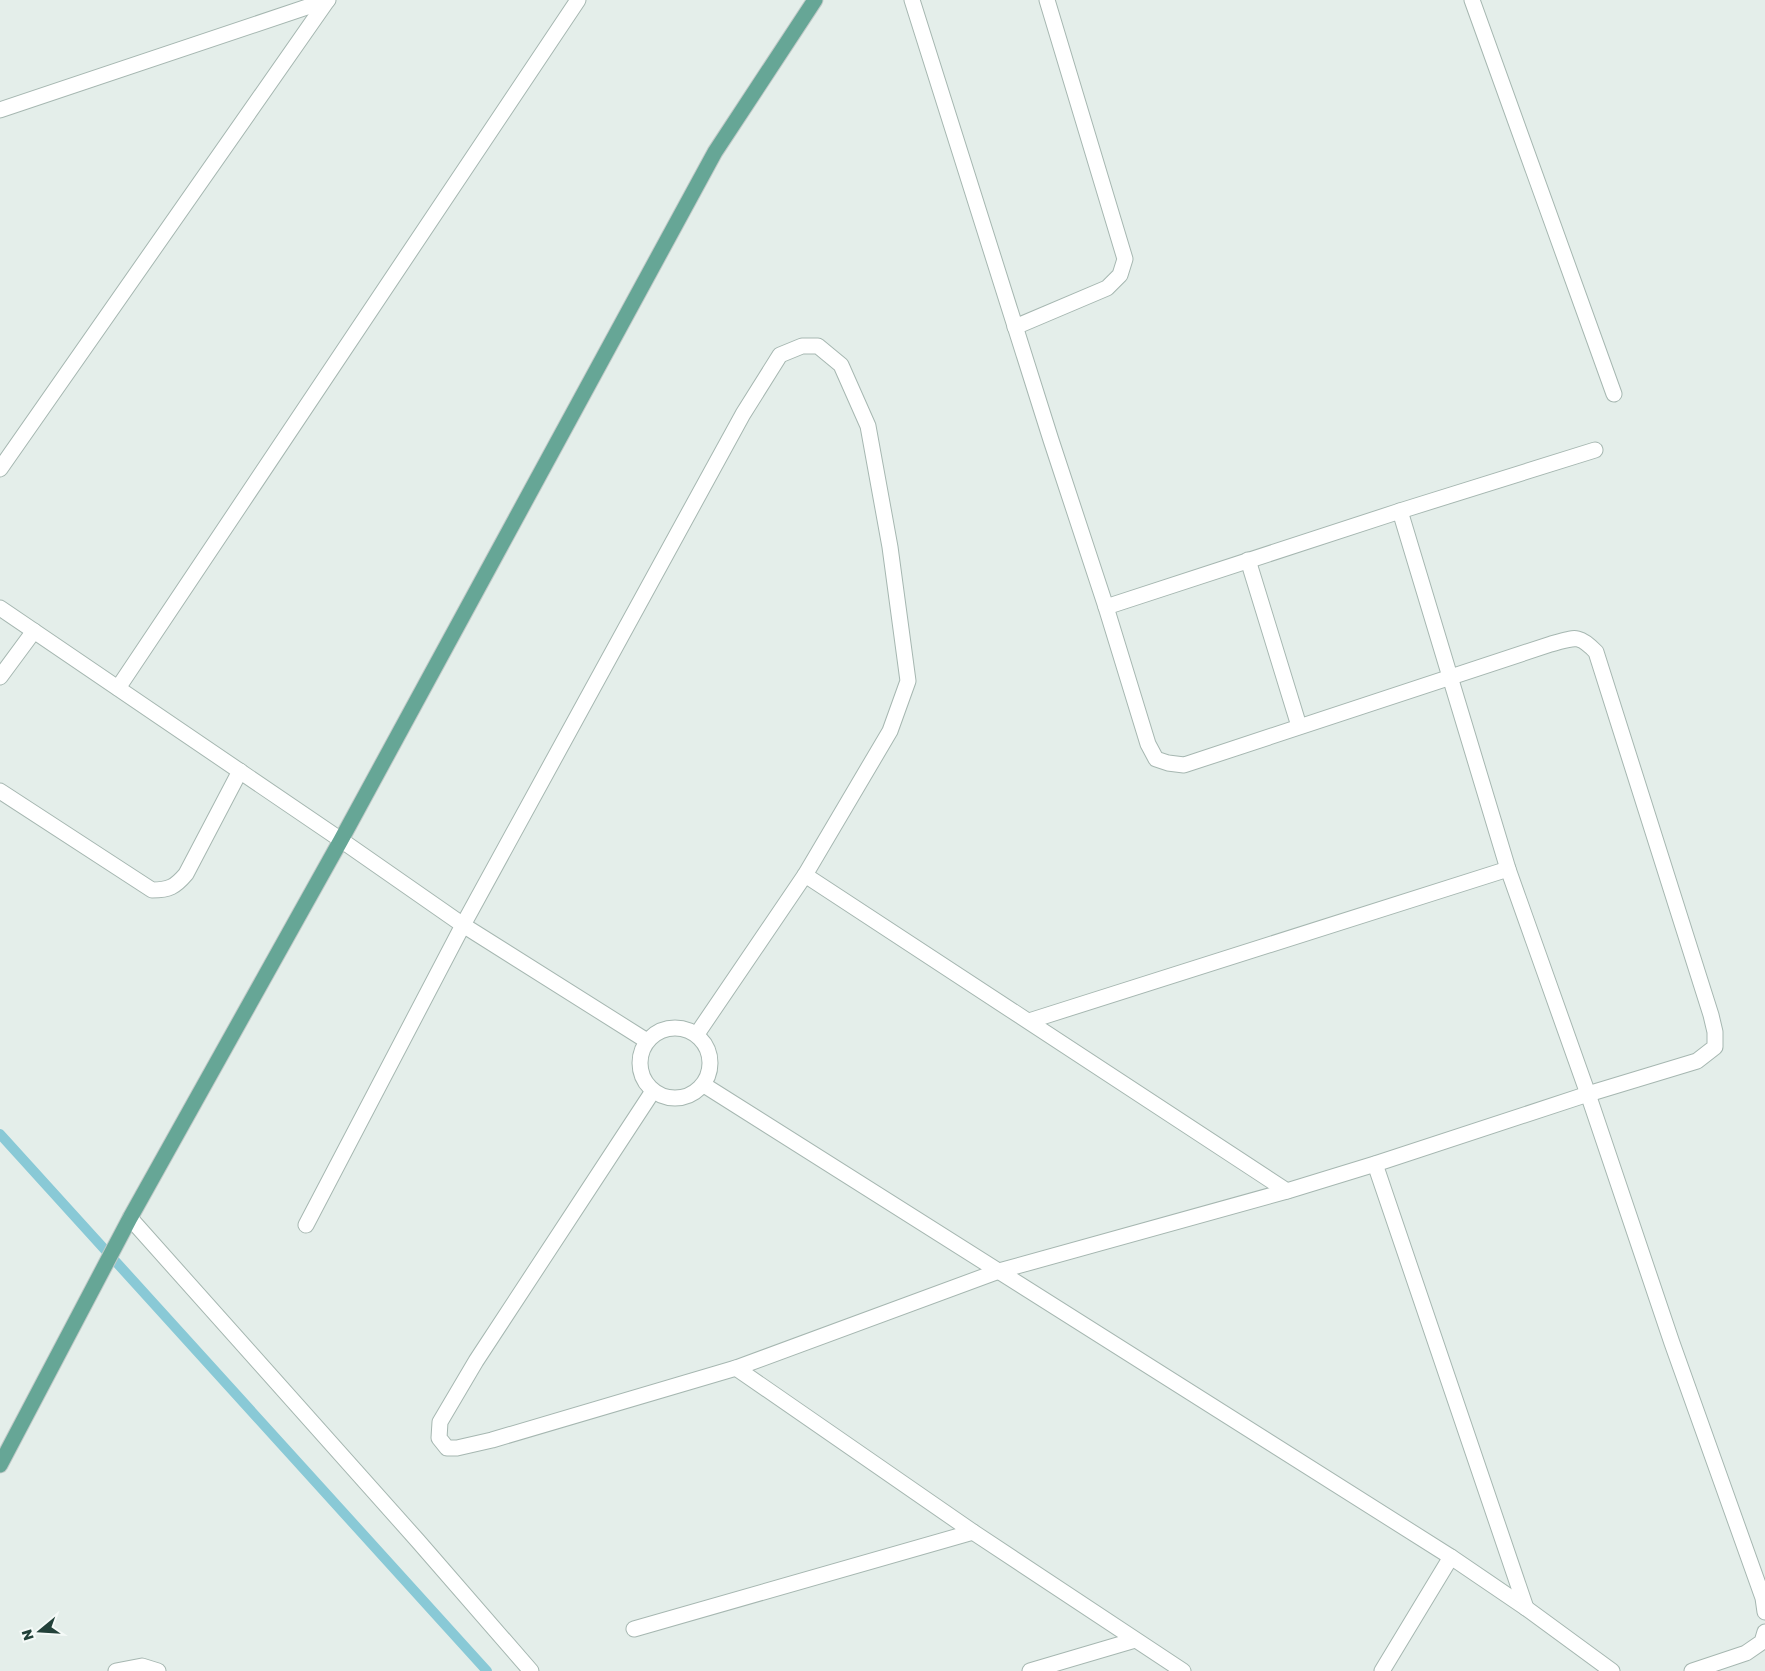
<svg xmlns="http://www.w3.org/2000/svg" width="1765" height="1671" viewBox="0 0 1765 1671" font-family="'Golos Text',sans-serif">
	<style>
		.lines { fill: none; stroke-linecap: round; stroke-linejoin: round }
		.stream { stroke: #89c9d6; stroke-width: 10 }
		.minor-casing { stroke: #a6b7b1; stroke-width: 17 }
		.major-casing { stroke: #c1cac8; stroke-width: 17 }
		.minor { stroke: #fff; stroke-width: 15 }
		.major { stroke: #66a696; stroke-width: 15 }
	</style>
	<rect width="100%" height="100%" fill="#e4eeea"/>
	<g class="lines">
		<!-- stream -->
		<polyline class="stream" points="0,1134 487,1671"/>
		<!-- minor casing -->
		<g class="minor-casing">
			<g id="minor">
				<polyline points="1472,0 1614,394"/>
				<polyline points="0,110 328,0"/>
				<polyline points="1015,327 1107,288 1120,275 1125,259 1047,0"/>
				<polyline points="0,469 327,1"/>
				<polyline points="1400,511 1508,869 1588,1094 1672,1343 1763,1598 1765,1612"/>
				<polyline points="1248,560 1299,726"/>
				<polyline points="1106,607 1400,511 1595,450"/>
				<polyline points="0,608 341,840 463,925 647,1041"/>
				<polyline points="0,677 34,631"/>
				<polyline points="118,688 578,0"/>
				<path d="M 0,791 L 152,890 C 169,890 175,887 186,874 L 240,771"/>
				<polyline points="805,875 1287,1191"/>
				<polyline points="1029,1021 1508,869"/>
				<circle cx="675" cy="1063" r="35"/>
				<polyline points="704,1085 1451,1557 1526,1608 1612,1671"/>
				<path d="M 653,1091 L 476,1361 L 440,1422 L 439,1438 L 447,1448 L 457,1448 L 492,1440 L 736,1368 L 999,1271 L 1287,1191 L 1375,1164 L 1588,1094 L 1697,1061 L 1715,1047 L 1715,1032 L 1711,1015 L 1596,652 C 1578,633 1574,638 1551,644 L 1184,765 L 1168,763 L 1156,759 L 1148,744 L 1106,607 L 1051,440 L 912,0"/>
				<polyline points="1375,1164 1526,1608"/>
				<polyline points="130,1218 418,1541 531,1671"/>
				<polyline points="306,1225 463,925 743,414 780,355 802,346 818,346 841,365 868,426 890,547 908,681 890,731 805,875 697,1034"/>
				<polyline points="736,1368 973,1532 1183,1671"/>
				<polyline points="634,1629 973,1532"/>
				<polyline points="116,1671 142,1666 158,1671"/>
				<polyline points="1030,1671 1135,1640"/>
				<polyline points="1382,1671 1451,1557"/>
				<polyline points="1692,1671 1746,1653 1762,1642 1765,1632"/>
			</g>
		</g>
		<!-- major casing -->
		<g class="major-casing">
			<polyline id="major" points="0,1465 130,1218 341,840 715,152 815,0"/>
		</g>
		<!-- minor -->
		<use href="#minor" class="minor"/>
		<!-- major -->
		<use href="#major" class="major"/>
	</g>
	<!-- north arrow -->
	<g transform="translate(40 1631) rotate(252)" stroke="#f5faf8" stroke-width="4" paint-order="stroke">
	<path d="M0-4L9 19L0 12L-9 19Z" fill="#224139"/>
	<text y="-8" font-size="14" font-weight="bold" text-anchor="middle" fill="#224139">N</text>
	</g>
</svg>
